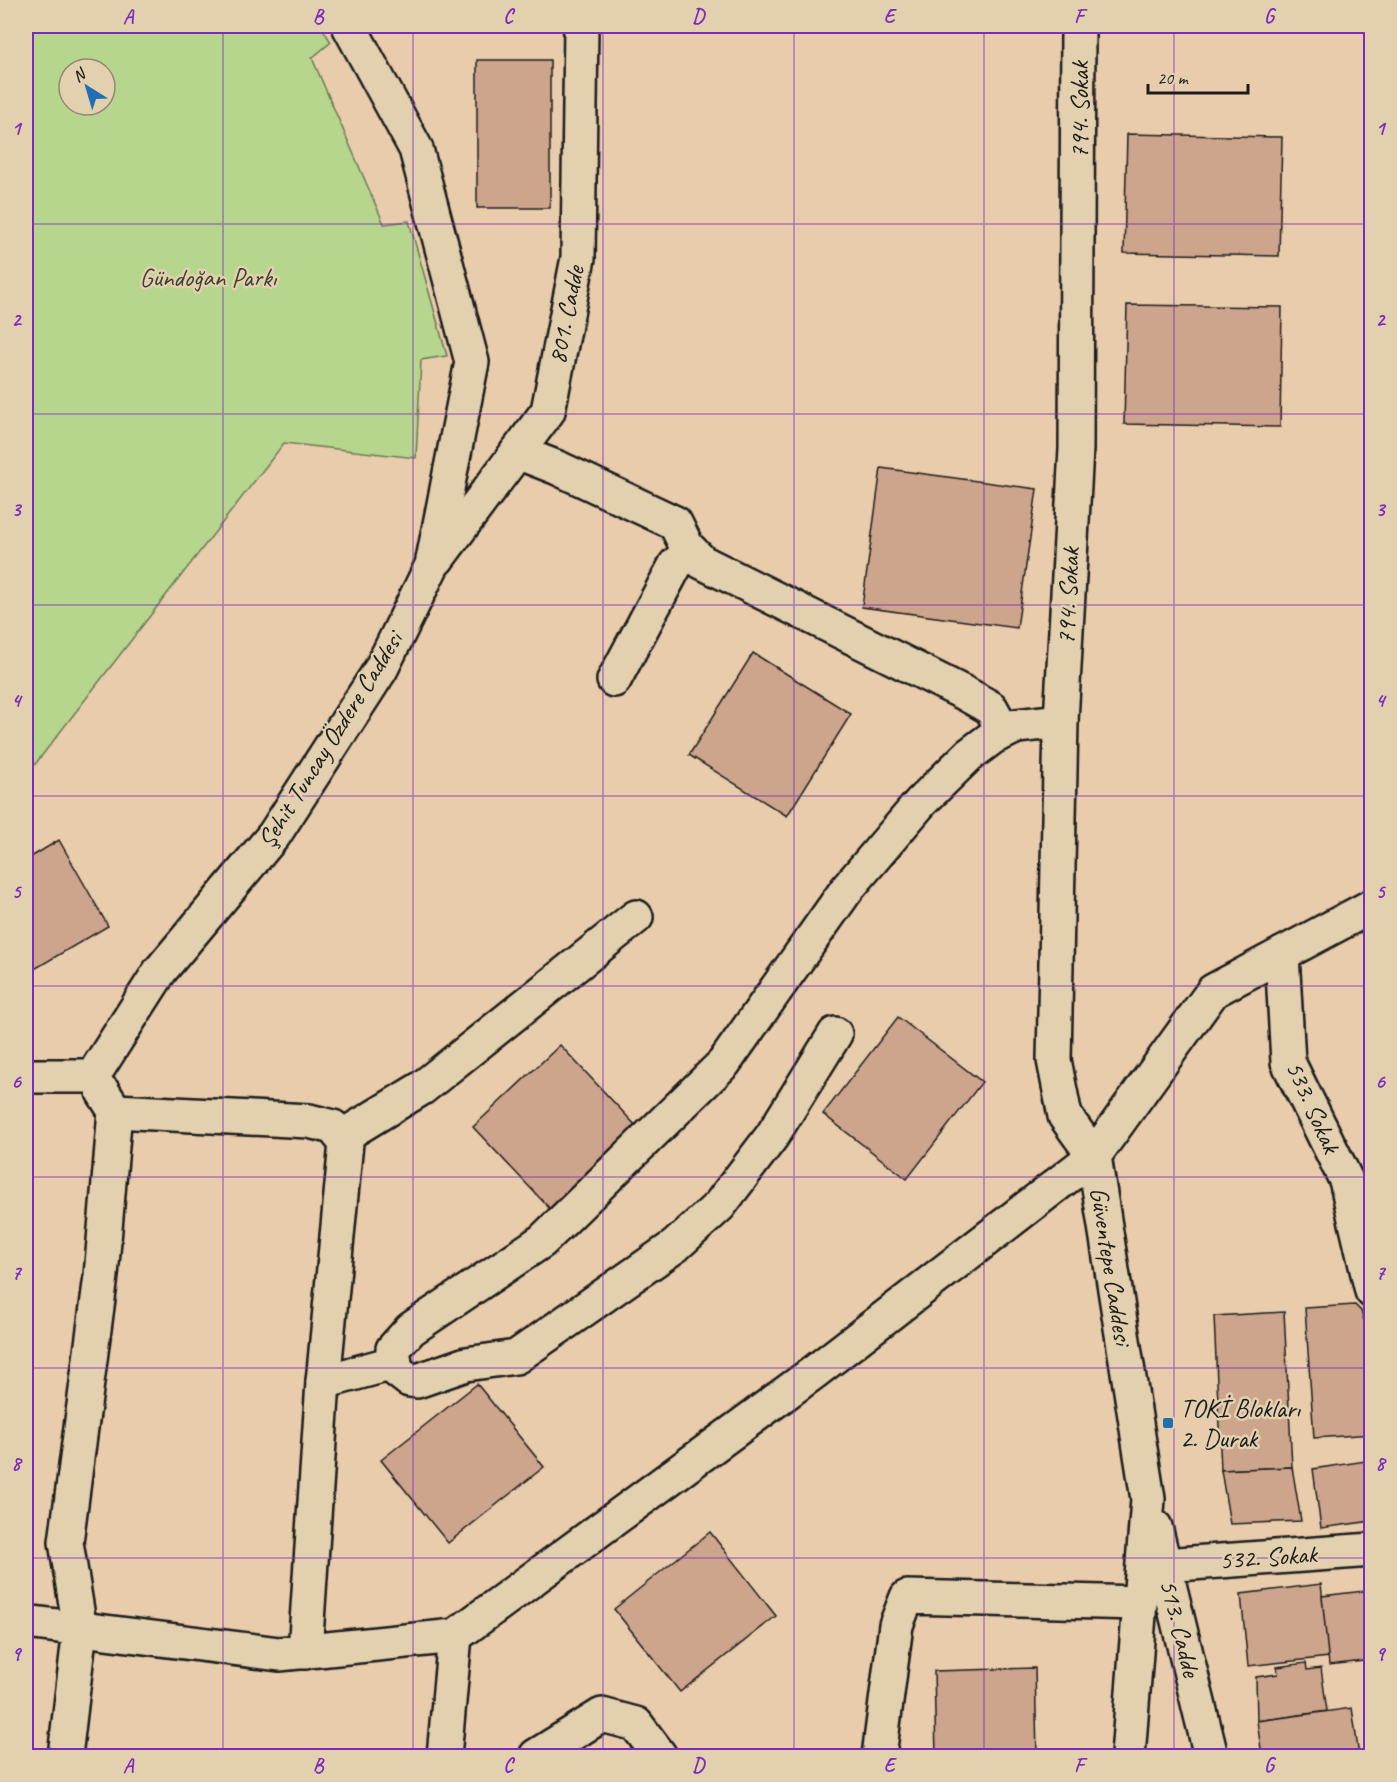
<svg xmlns="http://www.w3.org/2000/svg" width="1397" height="1782" viewBox="0 0 1397 1782" font-family="Caveat,sans-serif">
	<style>
		.green { fill: #b6d58d; stroke: #697854; stroke-width: 1.5; fill-rule: evenodd }
		.building { fill: #cda48c; stroke: #1c1c1c; stroke-width: 1.5 }
		.lines { fill: none; stroke-linecap: round; stroke-linejoin: round }
		.minor-casing { stroke: #1c1c1c; stroke-width: 38 }
		.minor { stroke: #e3d0ae; stroke-width: 33 }
		.grid { fill: none; stroke: #7b2cbf; stroke-width: 1.5; stroke-opacity: 0.55 }
		.poi-dot { fill: #1f6fb2; stroke: #e3d0ae; stroke-width: 2 }
		.labels { text-anchor: middle; dominant-baseline: central; stroke-width: 5; stroke-linejoin: round; paint-order: stroke }
		.street-label { font-size: 26px; fill: #1c1c1c; stroke: #e3d0ae }
		.park-label { font-size: 26px; fill: #3b4133; stroke: #e3d0ae }
		.poi-label { font-size: 26px; fill: #1c1c1c; stroke: #e3d0ae; text-anchor: start }
		.neatline { fill: none; stroke: #7b2cbf; stroke-width: 2 }
		.grid-label { font-size: 20px; text-anchor: middle; font-weight: bold; fill: #7b2cbf }
	</style>
	<rect width="100%" height="100%" fill="#e8ccab"/>
	<filter id="ink" filterUnits="userSpaceOnUse"><feTurbulence type="fractalNoise" baseFrequency=".0167" numOctaves="2"/><feDisplacementMap in="SourceGraphic" scale="12" xChannelSelector="R" yChannelSelector="G"/><feConvolveMatrix kernelMatrix="1 2 1 2 8 2 1 2 1" color-interpolation-filters="sRGB"/></filter>
	<g filter="url(#ink)">
		<!-- green -->
		<path class="green" d="M 26,26 L 321,26 L 331,42 L 312,58 L 384,224 L 409,221 L 447,356 L 421,360 L 416,458 L 284,443 L 26,776 ZM 69,69 L 105,69 L 105,105 L 69,105 Z"/>
		<!-- building -->
		<g class="building">
			<rect x="477" y="60" width="73" height="148"/>
			<polygon points="1127,134 1282,137 1279,256 1124,253"/>
			<polygon points="1127,305 1282,307 1280,427 1124,424"/>
			<polygon points="881,468 1037,489 1017,628 862,607"/>
			<polygon points="753,653 851,714 787,816 689,755"/>
			<polygon points="59,840 108,926 26,974 26,860"/>
			<polygon points="898,1017 982,1082 907,1179 823,1114"/>
			<polygon points="560,1045 639,1129 552,1211 473,1127"/>
			<polygon points="1355,1305 1361,1311 1372,1345 1372,1434 1314,1438 1305,1308"/>
			<polygon points="1284,1312 1292,1467 1221,1470 1214,1316"/>
			<polygon points="477,1384 544,1467 448,1543 381,1460"/>
			<polygon points="1372,1460 1372,1521 1321,1528 1313,1469"/>
			<polygon points="1292,1467 1301,1521 1230,1524 1221,1470"/>
			<polygon points="710,1532 776,1616 680,1692 614,1609"/>
			<polygon points="1321,1584 1329,1657 1248,1666 1241,1594"/>
			<polygon points="1372,1590 1372,1660 1329,1665 1322,1596"/>
			<polygon points="1306,1663 1307,1670 1321,1668 1327,1711 1257,1721 1256,1677 1278,1674 1277,1667"/>
			<polygon points="1035,1668 1037,1756 936,1756 934,1671"/>
			<polygon points="1352,1708 1359,1756 1262,1756 1257,1721"/>
		</g>
		<g class="lines">
			<!-- minor casing -->
			<g class="minor-casing">
				<g id="minor">
					<polyline points="517,452 558,468 675,523 687,547 702,562 966,694 991,708 1004,732"/>
					<polyline points="437,559 548,411 578,258 581,26"/>
					<polyline points="614,680 676,564 691,551"/>
					<polyline points="1282,954 1288,1062 1346,1180 1372,1291"/>
					<polyline points="835,1034 772,1136 719,1206 675,1246 516,1357 466,1364 417,1381 409,1380 396,1370 393,1349 411,1329 542,1241 724,1063 847,889 921,802 969,755 993,737 1017,726 1061,721"/>
					<polyline points="26,1076 93,1076"/>
					<polyline points="93,1076 160,971 274,835 381,669 432,565 472,362 416,149 349,26"/>
					<polyline points="115,1111 309,1121 333,1127 346,1143 323,1382 305,1652"/>
					<polyline points="343,1136 422,1088 636,917"/>
					<polyline points="323,1382 393,1363"/>
					<polyline points="1155,1527 1211,1756"/>
					<polyline points="1164,1565 1372,1550"/>
					<polyline points="26,1622 279,1654 455,1636 813,1373 1094,1156 1065,1116 1054,1060 1061,721 1076,449 1078,26"/>
					<polyline points="65,1756 80,1629 66,1542 101,1276 115,1111 103,1092"/>
					<polyline points="444,1756 455,1636"/>
					<polyline points="536,1756 602,1715 636,1724 660,1756"/>
					<polyline points="879,1756 896,1625 907,1597 1140,1603"/>
					<polyline points="1128,1756 1148,1499 1094,1156 1213,991 1372,906"/>
				</g>
			</g>
			<!-- minor -->
			<use href="#minor" class="minor"/>
		</g>
	</g>
	<!-- grid -->
	<path class="grid" d="M 223,26 L 223,1756M 413,26 L 413,1756M 603,26 L 603,1756M 794,26 L 794,1756M 984,26 L 984,1756M 1174,26 L 1174,1756M 26,224 L 1372,224M 26,414 L 1372,414M 26,605 L 1372,605M 26,796 L 1372,796M 26,986 L 1372,986M 26,1177 L 1372,1177M 26,1368 L 1372,1368M 26,1558 L 1372,1558"/>
	<!-- markers -->
	<rect class="poi-dot" x="1162" y="1417" width="12" height="12" rx="3"/>
	<g class="labels">
		<!-- street labels -->
		<g class="street-label">
			<text transform="translate(1079 110) rotate(-90)">794. Sokak</text>
			<text transform="translate(566 315) rotate(-79)">801. Cadde</text>
			<text transform="translate(1068 596) rotate(-87)">794. Sokak</text>
			<text transform="translate(330 740) rotate(-58)">Şehit Tuncay Özdere Caddesi</text>
			<text transform="translate(1313 1107) rotate(66)">533. Sokak</text>
			<text transform="translate(1111 1266) rotate(81)">Güventepe Caddesi</text>
			<text transform="translate(1268 1557) rotate(-4)">532. Sokak</text>
			<text transform="translate(1180 1628) rotate(76)">513. Cadde</text>
		</g>
		<!-- park labels -->
		<g class="park-label">
			<text x="208" y="277">Gündoğan Parkı</text>
		</g>
		<!-- poi labels -->
		<g class="poi-label">
			<text x="1180" y="1408">TOKİ Blokları<tspan x="1180" dy="30">2. Durak</tspan></text>
		</g>
	</g>
	<!-- margin -->
	<rect width="1397" height="1782" fill="none" stroke="#e3d0ae" stroke-width="66"/>
	<!-- north arrow -->
	<g transform="translate(87 87) rotate(323)"><circle r="28" fill="#e3d0ae" stroke="#938874" stroke-width="1.5"/>
	<path d="M0-4.5L10 22L0 15L-10 22Z" fill="#1f6fb2"/>
	<text y="-9" font-size="16" font-weight="bold" text-anchor="middle" fill="#1c1c1c">N</text>
	</g>
	<!-- scale -->
	<path d="M1148 84v9h100v-9" fill="none" stroke="#1c1c1c" stroke-width="3"/>
	<text x="1157" y="84" font-size="18" fill="#1c1c1c" stroke="#e3d0ae" stroke-width="4.5" paint-order="stroke">20 m</text>
	<rect x="33" y="33" width="1331" height="1716" class="neatline"/>
	<g class="grid-label">
		<text x="128" y="23">A</text>
		<text x="318" y="23">B</text>
		<text x="508" y="23">C</text>
		<text x="698" y="23">D</text>
		<text x="889" y="23">E</text>
		<text x="1079" y="23">F</text>
		<text x="1269" y="23">G</text>
		<text x="16" y="135">1</text>
		<text x="1380" y="135">1</text>
		<text x="16" y="326">2</text>
		<text x="1380" y="326">2</text>
		<text x="16" y="516">3</text>
		<text x="1380" y="516">3</text>
		<text x="16" y="707">4</text>
		<text x="1380" y="707">4</text>
		<text x="16" y="898">5</text>
		<text x="1380" y="898">5</text>
		<text x="16" y="1088">6</text>
		<text x="1380" y="1088">6</text>
		<text x="16" y="1279">7</text>
		<text x="1380" y="1279">7</text>
		<text x="16" y="1470">8</text>
		<text x="1380" y="1470">8</text>
		<text x="16" y="1660">9</text>
		<text x="1380" y="1660">9</text>
		<text x="128" y="1772">A</text>
		<text x="318" y="1772">B</text>
		<text x="508" y="1772">C</text>
		<text x="698" y="1772">D</text>
		<text x="889" y="1772">E</text>
		<text x="1079" y="1772">F</text>
		<text x="1269" y="1772">G</text>
	</g>
</svg>
